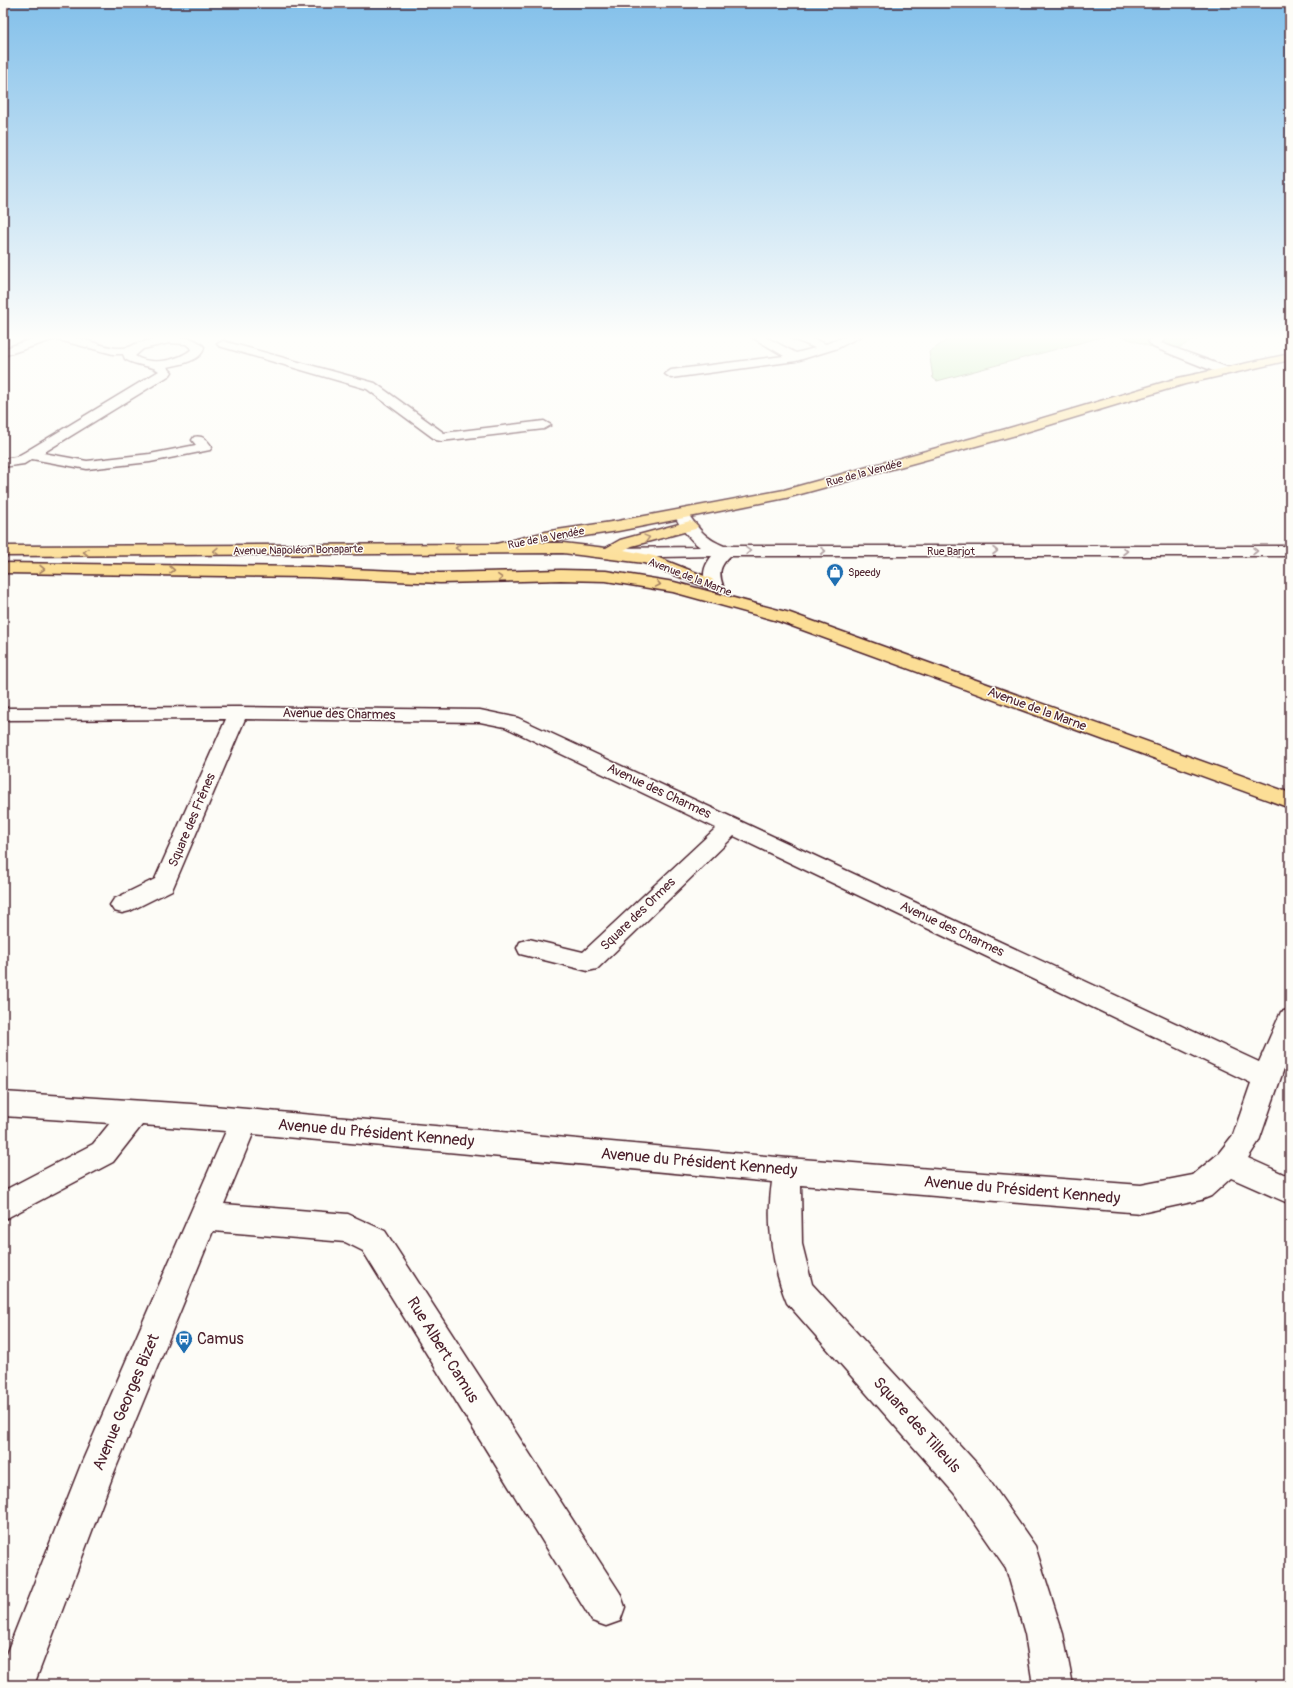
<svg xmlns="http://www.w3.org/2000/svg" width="1293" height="1688" viewBox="0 0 1293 1688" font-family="Pangolin,sans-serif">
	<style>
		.green { fill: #b4e4a4; stroke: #7f8268 }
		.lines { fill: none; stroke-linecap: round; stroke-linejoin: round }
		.minor-casing { stroke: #4a1f2b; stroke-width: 3 }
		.major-casing { stroke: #4a1f2b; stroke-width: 3 }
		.minor { fill: #fdfcf7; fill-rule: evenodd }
		.major { fill: #fcde96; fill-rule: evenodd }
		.oneway { stroke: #a37e60 }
		.oneway2 { stroke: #ac999b }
		.labels { text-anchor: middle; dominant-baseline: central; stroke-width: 3; stroke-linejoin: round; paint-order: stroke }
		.far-street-label { font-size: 11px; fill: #4a1f2b; stroke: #fdfcf7 }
		.far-poi-label { font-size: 11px; fill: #4a1f2b; stroke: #fdfcf7; text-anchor: start }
		.street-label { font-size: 13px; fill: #4a1f2b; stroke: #fdfcf7 }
		.near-street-label { font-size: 16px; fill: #4a1f2b; stroke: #fdfcf7 }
		.near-poi-label { font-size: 16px; fill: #4a1f2b; stroke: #fdfcf7; text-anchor: start }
	</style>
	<rect width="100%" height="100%" fill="#fdfcf7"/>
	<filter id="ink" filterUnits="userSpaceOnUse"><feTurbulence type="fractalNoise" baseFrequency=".025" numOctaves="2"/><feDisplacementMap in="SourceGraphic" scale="8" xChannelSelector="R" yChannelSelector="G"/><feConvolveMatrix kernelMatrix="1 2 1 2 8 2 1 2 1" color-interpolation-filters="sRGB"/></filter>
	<g filter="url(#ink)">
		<!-- green -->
		<g class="green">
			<polygon points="953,336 1106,336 937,381 933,378 929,352"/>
			<polygon points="1121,336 1202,336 1180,347 1162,351"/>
		</g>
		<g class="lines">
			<!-- minor casing -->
			<g class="minor-casing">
				<g id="minor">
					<path d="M 41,336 C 50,336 60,335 69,336 C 87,338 119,356 135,344 C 153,339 190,329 204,347 C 203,361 178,365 167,367 L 172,372 L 170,375 L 43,453 L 87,461 L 150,454 L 196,445 L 192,440 L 194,437 C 203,435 207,440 212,447 L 210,450 L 150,462 L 87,469 L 32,459 L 24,464 L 3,467 L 3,459 L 16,457 L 25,452 L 159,371 C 152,365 135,366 125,359 L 123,354 L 113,354 L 55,339 L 3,356 L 3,349 ZM 169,343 L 186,344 L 192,349 C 178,361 151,366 135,356 L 143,349 Z"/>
					<polygon points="750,336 764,336 796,353 815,348 791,338 789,336 805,336 826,344 846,336 861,336 838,348 796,361 671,378 665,374 671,370 784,356"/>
					<polygon points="1154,336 1168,336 1161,343 1229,368 1231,371 1225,375 1221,374 1153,347 1148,341"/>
					<polygon points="223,341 375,383 444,433 544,421 551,425 544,429 441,441 436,440 367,389 219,346 217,344"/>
					<path d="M 681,510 L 686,511 C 698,528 703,537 724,546 L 1290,546 L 1290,556 L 730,556 C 720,566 718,572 723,586 L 721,590 L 715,591 L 709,590 C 701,577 703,567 712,556 L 611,558 L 605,556 L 603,553 L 605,550 L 611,548 L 700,547 C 688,538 680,527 674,514 L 676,511 Z"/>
					<path d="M 238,707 L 480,710 L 518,718 L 1259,1062 L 1281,1012 L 1290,1009 L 1290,1051 L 1259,1141 L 1248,1158 L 1290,1177 L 1290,1204 L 1231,1178 L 1211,1196 L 1201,1200 L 1141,1213 L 801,1185 L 802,1244 L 812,1284 L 980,1467 L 1035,1546 L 1063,1634 L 1073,1685 L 1033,1685 L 1025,1634 L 1006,1568 L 954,1493 L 787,1303 C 772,1267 766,1221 772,1182 L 253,1134 L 224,1204 L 348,1214 L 385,1231 L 620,1593 L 625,1607 L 620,1621 L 606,1626 L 592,1621 L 363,1251 L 345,1242 L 213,1231 L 113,1475 L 34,1685 L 3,1685 L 3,1662 L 82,1462 L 226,1131 L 142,1125 L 113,1162 L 3,1220 L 3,1191 L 93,1144 L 110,1123 L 3,1116 L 3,1092 L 191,1104 L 788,1158 L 1141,1185 L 1193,1175 L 1218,1154 L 1233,1135 L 1251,1083 L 734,836 L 597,969 L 588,971 L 520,954 L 517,948 L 520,942 L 529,939 L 583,952 L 716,828 L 505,727 L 480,722 L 245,719 L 172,890 L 130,911 L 122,913 L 114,911 L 110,905 L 114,899 L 155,879 L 226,719 L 3,720 L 3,708 Z"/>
				</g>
			</g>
			<!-- major casing -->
			<g class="major-casing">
				<g id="major">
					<polygon points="1290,354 1290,360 1185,384 1016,435 786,498 618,531 538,543 563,543 606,548 620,540 690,521 695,523 698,526 695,529 632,546 624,550 654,556 712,579 714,582 712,585 706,587 644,563 563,553 3,556 3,546 496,544 550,531 618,521 784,490 1006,429 1178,378"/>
					<polygon points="3,563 308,567 440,573 561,570 606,571 674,582 790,613 1290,793 1290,808 778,621 673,592 606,581 561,580 440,583 308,577 3,573"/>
				</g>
			</g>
			<!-- minor -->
			<use href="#minor" class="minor"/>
			<!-- major -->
			<use href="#major" class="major"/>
		</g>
		<!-- one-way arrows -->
		<defs><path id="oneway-chevron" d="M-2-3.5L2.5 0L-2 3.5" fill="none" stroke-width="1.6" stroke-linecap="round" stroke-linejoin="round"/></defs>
		<g class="oneway">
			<use href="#oneway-chevron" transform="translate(647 538) rotate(-15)"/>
			<use href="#oneway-chevron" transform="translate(458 548) rotate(179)"/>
			<use href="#oneway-chevron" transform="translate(216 551) rotate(179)"/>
			<use href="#oneway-chevron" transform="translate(86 552) rotate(-180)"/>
			<use href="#oneway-chevron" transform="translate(42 569) rotate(1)"/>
			<use href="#oneway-chevron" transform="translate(172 570) rotate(1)"/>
			<use href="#oneway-chevron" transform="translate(500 578) rotate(-3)"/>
			<use href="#oneway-chevron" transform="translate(658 584) rotate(10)"/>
		</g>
		<g class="oneway2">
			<use href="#oneway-chevron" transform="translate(748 551) rotate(-2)"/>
			<use href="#oneway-chevron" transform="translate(823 551)"/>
			<use href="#oneway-chevron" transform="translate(995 551)"/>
			<use href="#oneway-chevron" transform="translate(1125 551)"/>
			<use href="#oneway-chevron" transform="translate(1255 551)"/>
		</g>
	</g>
	<!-- sky -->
	<linearGradient id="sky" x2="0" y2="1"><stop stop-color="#83c0ea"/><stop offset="0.59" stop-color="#fefefb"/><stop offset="1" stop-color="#fefefb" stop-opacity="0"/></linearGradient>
	<rect width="1293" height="572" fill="url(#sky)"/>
	<!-- icons -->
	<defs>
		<g id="shop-pin" transform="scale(0.9)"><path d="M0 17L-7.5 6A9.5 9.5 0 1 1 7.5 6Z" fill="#1f6fb2" stroke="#fdfcf7"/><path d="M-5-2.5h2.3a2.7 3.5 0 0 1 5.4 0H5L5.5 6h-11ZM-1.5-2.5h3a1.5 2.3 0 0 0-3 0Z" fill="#fff"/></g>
		<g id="bus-pin" transform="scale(0.9)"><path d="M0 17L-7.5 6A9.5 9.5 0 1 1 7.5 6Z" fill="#1f6fb2" stroke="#fdfcf7"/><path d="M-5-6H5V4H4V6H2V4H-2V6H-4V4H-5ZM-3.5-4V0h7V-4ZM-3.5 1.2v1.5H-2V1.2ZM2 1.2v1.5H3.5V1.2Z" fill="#fff"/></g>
	</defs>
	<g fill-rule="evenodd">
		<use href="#shop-pin" x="835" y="572"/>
		<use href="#bus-pin" x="184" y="1339"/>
	</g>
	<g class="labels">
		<!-- far-street labels -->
		<g class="far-street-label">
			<text transform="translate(864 473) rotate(-15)">Rue de la Vendée</text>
			<text transform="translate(546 538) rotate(-11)">Rue de la Vendée</text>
			<text transform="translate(298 550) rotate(-1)">Avenue Napoléon Bonaparte</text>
			<text x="951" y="551">Rue Barjot</text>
			<text transform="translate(690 577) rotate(21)">Avenue de la Marne</text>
		</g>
		<!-- far-poi labels -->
		<g class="far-poi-label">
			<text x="848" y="572">Speedy</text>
		</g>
		<!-- street labels -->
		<g class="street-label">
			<text transform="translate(1037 709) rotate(20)">Avenue de la Marne</text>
			<text transform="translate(339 714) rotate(1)">Avenue des Charmes</text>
			<text transform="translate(659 791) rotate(25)">Avenue des Charmes</text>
			<text transform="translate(192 820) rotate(-67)">Square des Frênes</text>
			<text transform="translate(638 914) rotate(-44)">Square des Ormes</text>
			<text transform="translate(952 929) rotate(25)">Avenue des Charmes</text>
		</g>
		<!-- near-street labels -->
		<g class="near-street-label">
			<text transform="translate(376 1133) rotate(5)">Avenue du Président Kennedy</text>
			<text transform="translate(699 1162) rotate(5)">Avenue du Président Kennedy</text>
			<text transform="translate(1022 1190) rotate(5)">Avenue du Président Kennedy</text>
			<text transform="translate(443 1350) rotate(58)">Rue Albert Camus</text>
			<text transform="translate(126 1402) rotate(-67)">Avenue Georges Bizet</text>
			<text transform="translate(917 1425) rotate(48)">Square des Tilleuls</text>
		</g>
		<!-- near-poi labels -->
		<g class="near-poi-label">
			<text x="197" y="1339">Camus</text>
		</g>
	</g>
	<!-- margin -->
	<rect width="1293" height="1688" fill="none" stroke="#fdfcf7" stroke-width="16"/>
	<rect x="8" y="8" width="1277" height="1672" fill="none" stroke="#4a1f2b" stroke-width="1.5" filter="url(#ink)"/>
</svg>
